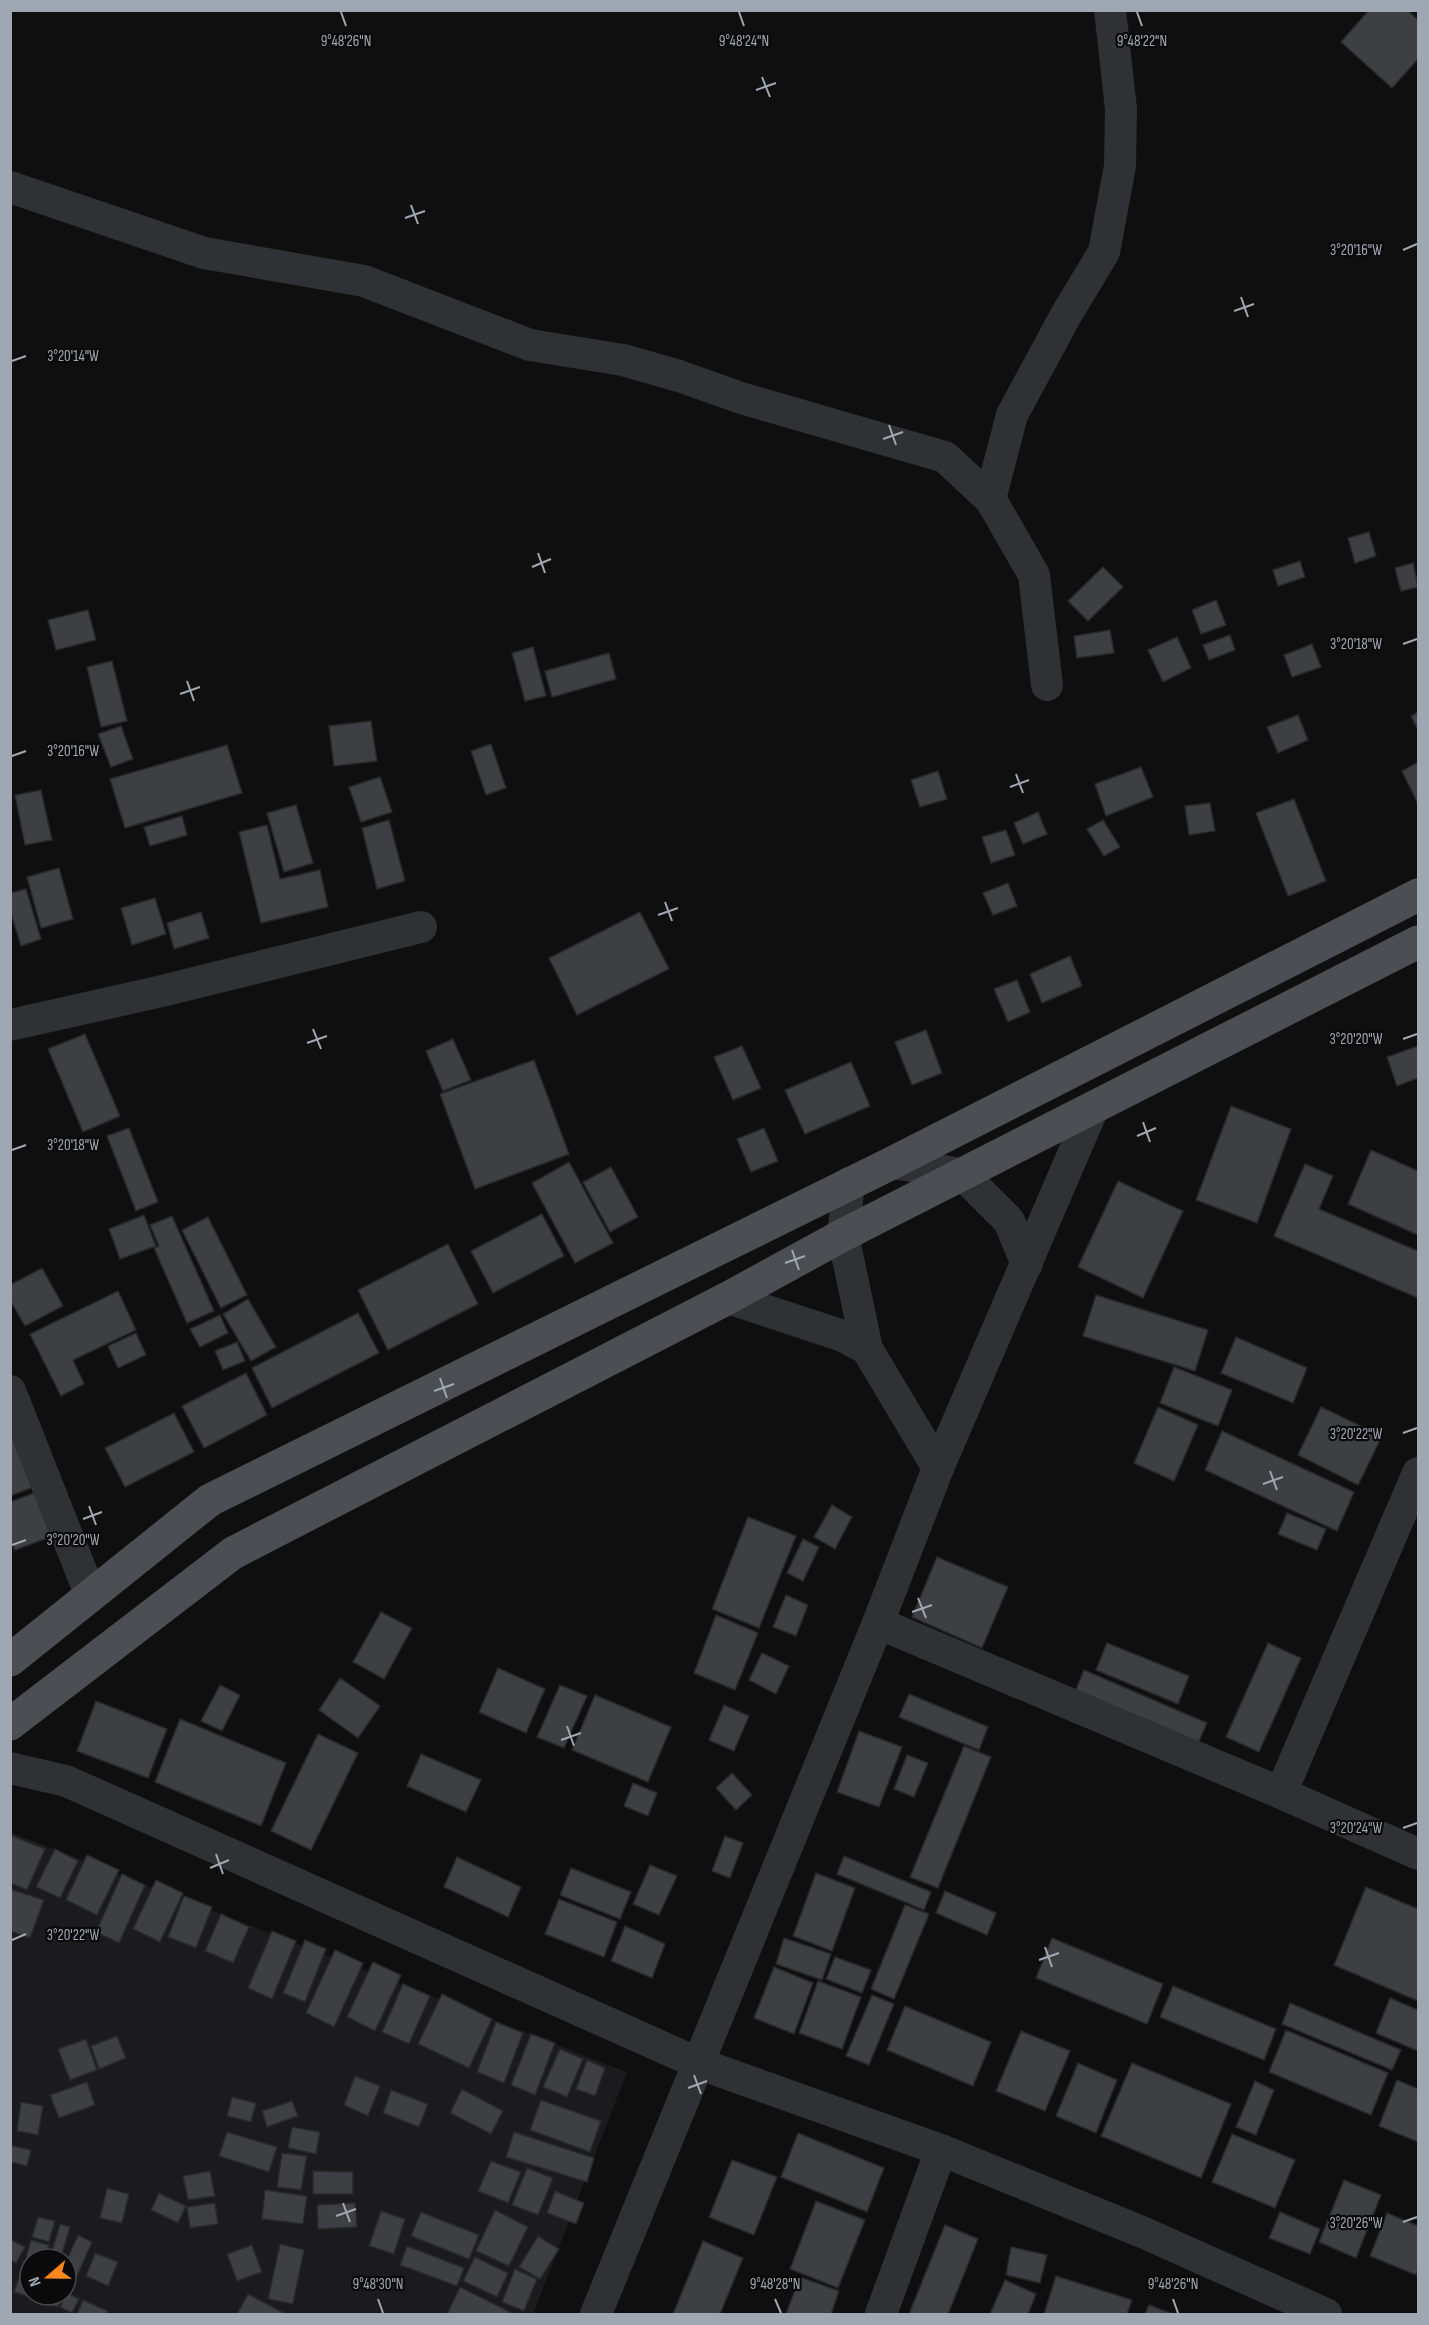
<svg xmlns="http://www.w3.org/2000/svg" width="1429" height="2325" viewBox="0 0 1429 2325" font-family="'Sofia Sans Condensed',sans-serif">
	<style>
		.built { fill: #1b1b1d; fill-rule: evenodd }
		.building { fill: #3e3f43; stroke: #29292c; stroke-width: 1.5 }
		.lines { fill: none; stroke-linecap: round; stroke-linejoin: round }
		.minor { stroke: #303135; stroke-width: 32 }
		.primary { stroke: #4b4f54; stroke-width: 33 }
		.ticks { fill: none; stroke: #9fa8b2; stroke-width: 2 }
		.ticks-label { font-size: 15px; text-anchor: middle; fill: #9fa8b2; stroke: #0a0a0b; stroke-width: 4.5; stroke-linejoin: round; paint-order: stroke }
	</style>
	<rect width="100%" height="100%" fill="#0f0f10"/>
	<!-- built -->
	<path class="built" d="M 10,1832 L 627,2072 L 533,2314 L 11,2314 ZM 30,2259 L 66,2259 L 66,2295 L 30,2295 Z"/>
	<!-- building -->
	<g class="building">
		<polygon points="1369,10 1407,10 1418,20 1418,59 1392,88 1341,42"/>
		<polygon points="1369,532 1376,556 1355,563 1348,538"/>
		<polygon points="1300,561 1305,577 1278,586 1273,570"/>
		<polygon points="1413,563 1418,587 1401,591 1395,568"/>
		<polygon points="1103,567 1123,587 1088,621 1068,601"/>
		<polygon points="1216,600 1226,625 1201,634 1192,610"/>
		<polygon points="88,610 96,640 56,650 48,620"/>
		<polygon points="1110,630 1114,653 1077,658 1074,636"/>
		<polygon points="1230,635 1235,650 1209,660 1203,645"/>
		<polygon points="1177,637 1191,668 1163,682 1148,650"/>
		<polygon points="1312,644 1321,667 1292,677 1284,655"/>
		<polygon points="533,647 546,696 525,701 512,653"/>
		<polygon points="609,653 616,679 552,697 545,671"/>
		<polygon points="112,661 127,721 101,727 87,667"/>
		<polygon points="1418,712 1418,730 1411,716"/>
		<polygon points="1298,715 1308,740 1278,753 1267,727"/>
		<polygon points="371,721 377,761 334,766 329,726"/>
		<polygon points="121,726 133,759 111,767 98,734"/>
		<polygon points="491,744 506,788 486,795 471,751"/>
		<polygon points="227,745 242,793 125,828 110,779"/>
		<polygon points="1418,762 1418,804 1402,771"/>
		<polygon points="1141,767 1153,797 1106,816 1095,784"/>
		<polygon points="938,771 947,799 920,807 911,780"/>
		<polygon points="380,777 392,812 361,822 349,787"/>
		<polygon points="41,790 52,840 25,845 15,795"/>
		<polygon points="1294,799 1326,881 1288,896 1256,813"/>
		<polygon points="1210,803 1215,831 1189,835 1185,806"/>
		<polygon points="296,805 313,863 284,872 267,813"/>
		<polygon points="1038,812 1047,834 1023,844 1014,823"/>
		<polygon points="182,816 187,835 150,846 144,827"/>
		<polygon points="389,820 405,881 377,889 362,828"/>
		<polygon points="1103,820 1120,847 1104,856 1087,829"/>
		<polygon points="267,825 280,879 320,870 328,907 261,923 239,832"/>
		<polygon points="1006,830 1015,855 991,863 982,837"/>
		<polygon points="59,868 73,919 41,928 27,877"/>
		<polygon points="1008,883 1017,906 993,915 983,893"/>
		<polygon points="26,889 41,939 21,946 10,910 10,893"/>
		<polygon points="155,898 166,934 132,945 121,908"/>
		<polygon points="201,912 209,938 174,949 167,923"/>
		<polygon points="640,912 669,969 577,1015 549,958"/>
		<polygon points="1070,956 1082,986 1042,1003 1030,974"/>
		<polygon points="1017,980 1030,1012 1008,1022 994,989"/>
		<polygon points="926,1030 942,1073 912,1085 895,1042"/>
		<polygon points="85,1034 120,1116 83,1132 48,1049"/>
		<polygon points="453,1039 471,1080 443,1091 426,1051"/>
		<polygon points="742,1046 761,1088 733,1100 714,1057"/>
		<polygon points="1418,1046 1418,1078 1397,1086 1387,1057"/>
		<polygon points="534,1060 569,1154 475,1189 440,1094"/>
		<polygon points="851,1062 870,1106 805,1134 785,1090"/>
		<polygon points="1231,1106 1291,1129 1257,1223 1196,1200"/>
		<polygon points="129,1128 158,1202 136,1211 107,1136"/>
		<polygon points="764,1128 778,1161 751,1172 737,1139"/>
		<polygon points="1371,1150 1418,1171 1418,1235 1348,1204"/>
		<polygon points="569,1162 613,1243 575,1263 532,1183"/>
		<polygon points="1305,1164 1333,1176 1319,1209 1418,1251 1418,1298 1274,1236"/>
		<polygon points="611,1167 638,1217 610,1232 583,1182"/>
		<polygon points="1118,1181 1183,1211 1143,1298 1078,1267"/>
		<polygon points="542,1214 564,1256 493,1293 471,1251"/>
		<polygon points="144,1215 156,1246 120,1259 109,1229"/>
		<polygon points="172,1216 214,1311 187,1323 154,1248 159,1246 150,1225"/>
		<polygon points="208,1217 247,1295 221,1308 182,1230"/>
		<polygon points="448,1244 478,1304 388,1350 358,1290"/>
		<polygon points="42,1268 63,1306 25,1326 10,1300 10,1285"/>
		<polygon points="118,1291 136,1330 73,1360 84,1384 61,1396 30,1334"/>
		<polygon points="1096,1295 1208,1330 1195,1371 1083,1336"/>
		<polygon points="248,1299 276,1347 251,1361 223,1314"/>
		<polygon points="358,1313 379,1353 272,1408 252,1368"/>
		<polygon points="220,1315 228,1333 200,1347 190,1329"/>
		<polygon points="136,1333 146,1355 118,1368 108,1346"/>
		<polygon points="1236,1337 1307,1368 1293,1403 1221,1373"/>
		<polygon points="237,1342 245,1361 223,1370 215,1351"/>
		<polygon points="1174,1367 1232,1390 1218,1426 1160,1403"/>
		<polygon points="246,1373 267,1415 204,1448 182,1406"/>
		<polygon points="1158,1407 1198,1425 1174,1481 1134,1463"/>
		<polygon points="1321,1407 1382,1436 1358,1485 1298,1455"/>
		<polygon points="10,1409 42,1484 10,1496"/>
		<polygon points="174,1413 194,1452 125,1487 105,1448"/>
		<polygon points="1222,1431 1354,1492 1337,1531 1205,1470"/>
		<polygon points="45,1489 61,1533 15,1550 10,1540 10,1502"/>
		<polygon points="832,1505 852,1517 835,1549 814,1537"/>
		<polygon points="1287,1513 1326,1529 1317,1550 1278,1534"/>
		<polygon points="748,1517 796,1536 759,1628 712,1609"/>
		<polygon points="803,1539 819,1547 803,1581 787,1573"/>
		<polygon points="937,1557 1008,1587 982,1648 912,1617"/>
		<polygon points="786,1595 808,1605 796,1636 773,1627"/>
		<polygon points="381,1612 412,1628 384,1679 353,1662"/>
		<polygon points="716,1615 758,1633 735,1690 694,1673"/>
		<polygon points="1107,1643 1189,1676 1178,1704 1096,1670"/>
		<polygon points="1268,1643 1301,1658 1259,1752 1226,1737"/>
		<polygon points="762,1653 789,1666 776,1694 749,1680"/>
		<polygon points="498,1668 545,1689 526,1733 479,1712"/>
		<polygon points="1084,1670 1207,1723 1195,1750 1073,1697"/>
		<polygon points="340,1678 380,1706 358,1738 319,1710"/>
		<polygon points="220,1685 240,1695 222,1731 201,1721"/>
		<polygon points="560,1685 587,1696 564,1748 537,1737"/>
		<polygon points="909,1694 988,1727 979,1750 899,1717"/>
		<polygon points="595,1695 671,1727 648,1782 572,1750"/>
		<polygon points="96,1701 167,1729 148,1778 77,1751"/>
		<polygon points="724,1705 749,1716 734,1751 709,1740"/>
		<polygon points="180,1719 286,1763 261,1826 155,1782"/>
		<polygon points="859,1731 902,1747 879,1807 837,1792"/>
		<polygon points="318,1734 358,1753 311,1850 271,1831"/>
		<polygon points="964,1746 991,1757 938,1888 910,1877"/>
		<polygon points="421,1754 481,1780 466,1812 407,1786"/>
		<polygon points="907,1755 928,1763 914,1797 894,1789"/>
		<polygon points="732,1773 752,1795 736,1810 716,1788"/>
		<polygon points="633,1783 657,1793 648,1816 624,1806"/>
		<polygon points="10,1835 45,1849 27,1890 10,1883"/>
		<polygon points="725,1836 743,1843 730,1878 712,1871"/>
		<polygon points="55,1849 78,1861 60,1898 36,1887"/>
		<polygon points="87,1855 119,1870 97,1915 66,1900"/>
		<polygon points="844,1856 931,1892 924,1910 837,1874"/>
		<polygon points="457,1857 521,1887 508,1917 444,1887"/>
		<polygon points="650,1865 677,1876 659,1915 633,1904"/>
		<polygon points="571,1868 631,1892 620,1919 560,1895"/>
		<polygon points="816,1873 855,1888 832,1951 793,1936"/>
		<polygon points="122,1874 145,1885 119,1943 96,1932"/>
		<polygon points="156,1880 183,1893 160,1942 133,1929"/>
		<polygon points="1366,1887 1418,1909 1418,2001 1334,1965"/>
		<polygon points="10,1889 44,1900 30,1938 10,1931"/>
		<polygon points="945,1891 996,1913 987,1935 936,1913"/>
		<polygon points="184,1896 212,1907 196,1948 168,1937"/>
		<polygon points="559,1899 617,1922 604,1957 545,1934"/>
		<polygon points="905,1905 929,1914 894,1999 871,1989"/>
		<polygon points="221,1914 249,1927 233,1963 205,1951"/>
		<polygon points="625,1926 665,1944 652,1978 611,1961"/>
		<polygon points="272,1931 296,1941 272,1999 248,1988"/>
		<polygon points="784,1938 831,1954 822,1980 776,1964"/>
		<polygon points="1052,1938 1163,1984 1147,2024 1036,1978"/>
		<polygon points="305,1940 326,1949 305,2002 283,1993"/>
		<polygon points="335,1950 363,1963 334,2027 306,2013"/>
		<polygon points="835,1957 871,1970 862,1993 826,1979"/>
		<polygon points="373,1962 401,1975 375,2031 347,2017"/>
		<polygon points="774,1967 813,1983 794,2034 754,2018"/>
		<polygon points="818,1981 861,1997 842,2049 799,2033"/>
		<polygon points="403,1984 430,1996 409,2044 382,2032"/>
		<polygon points="1173,1986 1276,2029 1264,2060 1160,2017"/>
		<polygon points="442,1994 492,2019 469,2068 418,2044"/>
		<polygon points="872,1995 894,2004 869,2065 846,2056"/>
		<polygon points="1390,1998 1418,2010 1418,2051 1376,2033"/>
		<polygon points="1290,2003 1401,2050 1392,2070 1282,2024"/>
		<polygon points="905,2006 991,2042 973,2086 887,2050"/>
		<polygon points="496,2022 523,2033 504,2083 477,2072"/>
		<polygon points="1286,2030 1388,2073 1371,2115 1269,2072"/>
		<polygon points="1021,2031 1070,2051 1045,2111 996,2091"/>
		<polygon points="531,2034 555,2043 535,2095 511,2085"/>
		<polygon points="117,2036 126,2058 99,2069 91,2046"/>
		<polygon points="86,2039 97,2070 70,2080 58,2049"/>
		<polygon points="560,2049 583,2059 567,2097 543,2087"/>
		<polygon points="587,2060 605,2068 595,2096 576,2089"/>
		<polygon points="1078,2063 1117,2080 1096,2133 1056,2116"/>
		<polygon points="1132,2063 1231,2104 1201,2178 1101,2136"/>
		<polygon points="355,2076 380,2086 368,2116 344,2105"/>
		<polygon points="1397,2080 1418,2089 1418,2142 1379,2126"/>
		<polygon points="1255,2081 1274,2090 1256,2135 1236,2127"/>
		<polygon points="87,2082 95,2105 59,2118 50,2095"/>
		<polygon points="462,2089 503,2111 491,2134 450,2113"/>
		<polygon points="391,2090 428,2104 419,2127 383,2113"/>
		<polygon points="232,2097 256,2103 251,2122 227,2116"/>
		<polygon points="541,2100 601,2121 590,2152 530,2130"/>
		<polygon points="292,2101 298,2116 267,2127 262,2111"/>
		<polygon points="21,2102 43,2106 38,2135 17,2131"/>
		<polygon points="292,2127 320,2132 316,2154 288,2148"/>
		<polygon points="227,2132 277,2147 269,2172 219,2156"/>
		<polygon points="514,2132 594,2158 587,2182 506,2157"/>
		<polygon points="798,2133 884,2168 867,2212 781,2177"/>
		<polygon points="1232,2134 1295,2160 1275,2208 1212,2182"/>
		<polygon points="10,2145 31,2150 27,2166 10,2162"/>
		<polygon points="282,2153 307,2156 301,2190 277,2187"/>
		<polygon points="732,2160 777,2177 754,2235 709,2217"/>
		<polygon points="491,2161 521,2172 508,2203 478,2191"/>
		<polygon points="527,2168 553,2178 538,2215 512,2205"/>
		<polygon points="210,2171 215,2196 188,2200 183,2176"/>
		<polygon points="313,2171 353,2172 353,2194 313,2194"/>
		<polygon points="1344,2180 1381,2195 1356,2258 1319,2242"/>
		<polygon points="107,2188 129,2194 122,2223 100,2218"/>
		<polygon points="265,2190 307,2196 303,2224 262,2219"/>
		<polygon points="555,2191 584,2203 576,2224 547,2213"/>
		<polygon points="159,2193 186,2206 178,2223 151,2210"/>
		<polygon points="816,2201 865,2220 838,2288 790,2269"/>
		<polygon points="215,2203 218,2224 190,2228 187,2207"/>
		<polygon points="355,2203 357,2227 318,2229 317,2205"/>
		<polygon points="495,2210 528,2227 509,2266 476,2251"/>
		<polygon points="381,2211 405,2219 394,2254 369,2246"/>
		<polygon points="421,2212 479,2235 469,2259 411,2236"/>
		<polygon points="1280,2212 1320,2229 1310,2254 1269,2238"/>
		<polygon points="1387,2213 1418,2226 1418,2269 1416,2275 1370,2256"/>
		<polygon points="38,2217 55,2221 49,2242 32,2237"/>
		<polygon points="60,2224 70,2227 62,2254 52,2251"/>
		<polygon points="945,2225 978,2239 948,2314 909,2314"/>
		<polygon points="78,2235 92,2242 77,2276 66,2272 66,2262"/>
		<polygon points="538,2236 559,2249 540,2279 519,2267"/>
		<polygon points="10,2239 25,2247 16,2263 10,2260"/>
		<polygon points="31,2240 49,2245 45,2259 26,2257"/>
		<polygon points="703,2241 743,2258 720,2314 673,2314"/>
		<polygon points="280,2244 304,2250 293,2304 268,2299"/>
		<polygon points="252,2245 262,2272 237,2281 227,2254"/>
		<polygon points="407,2246 464,2268 457,2286 400,2265"/>
		<polygon points="1011,2247 1047,2255 1040,2283 1006,2275"/>
		<polygon points="95,2253 118,2262 108,2286 86,2276"/>
		<polygon points="475,2257 508,2273 497,2297 463,2281"/>
		<polygon points="23,2265 30,2267 30,2295 35,2295 34,2298 14,2292"/>
		<polygon points="515,2269 537,2279 524,2311 502,2302"/>
		<polygon points="1056,2276 1132,2300 1127,2314 1044,2314"/>
		<polygon points="800,2277 839,2291 831,2314 786,2314"/>
		<polygon points="1005,2280 1036,2294 1028,2314 990,2314"/>
		<polygon points="460,2287 514,2314 447,2314"/>
		<polygon points="67,2293 79,2299 72,2313 60,2307"/>
		<polygon points="248,2294 286,2314 237,2314"/>
		<polygon points="42,2295 62,2295 58,2307 40,2301"/>
		<polygon points="83,2300 108,2311 106,2314 77,2314"/>
		<polygon points="1149,2305 1173,2314 1145,2314"/>
	</g>
	<g class="lines">
		<!-- minor -->
		<g class="minor">
			<polyline points="10,187 204,253 364,281 530,345 623,360 679,376 741,398 945,457 991,500 1034,575 1047,685"/>
			<polyline points="990,499 1012,415 1066,315 1104,252 1120,166 1121,109 1110,10"/>
			<polyline points="10,1025 162,991 421,927"/>
			<polyline points="892,1163 962,1174 1009,1221 1027,1264"/>
			<polyline points="849,1183 843,1235 867,1349 938,1468"/>
			<polyline points="728,1298 843,1336 867,1349"/>
			<polyline points="10,1391 91,1596"/>
			<polyline points="878,1623 1281,1793 1418,1854"/>
			<polyline points="10,1768 66,1781 700,2064 941,2150 1142,2232 1326,2314"/>
			<polyline points="1281,1793 1418,1473"/>
			<polyline points="596,2314 878,1623 938,1468 1093,1108"/>
			<polyline points="881,2314 941,2150"/>
		</g>
		<!-- primary -->
		<g class="primary">
			<polyline points="10,1660 210,1500 892,1163 1418,895"/>
			<polyline points="10,1724 233,1553 728,1298 843,1235 1418,942"/>
		</g>
	</g>
	<!-- ticks -->
	<path class="ticks" d="M 341,12 L 346,26M 739,12 L 744,26M 1137,12 L 1142,26M 762,77 L 770,97M 756,90 L 776,83M 411,205 L 418,224M 405,218 L 425,211M 1403,250 L 1417,244M 1241,297 L 1248,317M 1234,311 L 1254,304M 12,361 L 26,356M 889,425 L 896,445M 883,439 L 903,432M 538,553 L 545,573M 532,567 L 551,559M 1403,644 L 1417,639M 187,681 L 194,701M 180,694 L 200,687M 12,756 L 26,751M 1016,774 L 1023,793M 1010,787 L 1029,780M 665,902 L 672,921M 658,915 L 678,908M 313,1029 L 321,1049M 1403,1039 L 1417,1034M 307,1043 L 327,1036M 1143,1122 L 1150,1142M 1137,1136 L 1156,1128M 12,1150 L 26,1145M 792,1250 L 799,1270M 785,1263 L 805,1256M 440,1378 L 447,1398M 434,1391 L 454,1384M 1403,1433 L 1417,1428M 1270,1471 L 1277,1490M 1263,1484 L 1283,1477M 89,1506 L 96,1525M 83,1519 L 102,1512M 12,1545 L 26,1540M 918,1598 L 926,1618M 912,1612 L 932,1605M 567,1726 L 574,1746M 561,1740 L 581,1733M 1403,1828 L 1417,1823M 216,1854 L 223,1874M 210,1868 L 229,1860M 12,1940 L 26,1934M 1045,1947 L 1052,1967M 1039,1960 L 1059,1953M 694,2075 L 701,2094M 688,2088 L 707,2081M 343,2203 L 350,2222M 336,2216 L 356,2209M 1403,2222 L 1417,2217M 378,2299 L 383,2313M 775,2299 L 781,2313M 1173,2299 L 1178,2313"/>
	<g class="ticks-label">
		<text x="346" y="46">9°48'26"N</text>
		<text x="744" y="46">9°48'24"N</text>
		<text x="1142" y="46">9°48'22"N</text>
		<text x="1356" y="255">3°20'16"W</text>
		<text x="73" y="361">3°20'14"W</text>
		<text x="1356" y="649">3°20'18"W</text>
		<text x="73" y="756">3°20'16"W</text>
		<text x="1356" y="1044">3°20'20"W</text>
		<text x="73" y="1150">3°20'18"W</text>
		<text x="1356" y="1439">3°20'22"W</text>
		<text x="73" y="1545">3°20'20"W</text>
		<text x="1356" y="1833">3°20'24"W</text>
		<text x="73" y="1940">3°20'22"W</text>
		<text x="1356" y="2228">3°20'26"W</text>
		<text x="378" y="2289">9°48'30"N</text>
		<text x="775" y="2289">9°48'28"N</text>
		<text x="1173" y="2289">9°48'26"N</text>
	</g>
	<!-- border -->
	<rect width="1429" height="2325" fill="none" stroke="#9fa8b2" stroke-width="24"/>
	<!-- north arrow -->
	<g transform="translate(48 2277) rotate(250)"><circle r="28" fill="#0a0a0b" stroke="#46494e" stroke-width="1.5"/>
	<path d="M0-4.5L10 22L0 15L-10 22Z" fill="#fb881c"/>
	<text y="-9" font-size="16" font-weight="bold" text-anchor="middle" fill="#9fa8b2">N</text>
	</g>
</svg>
